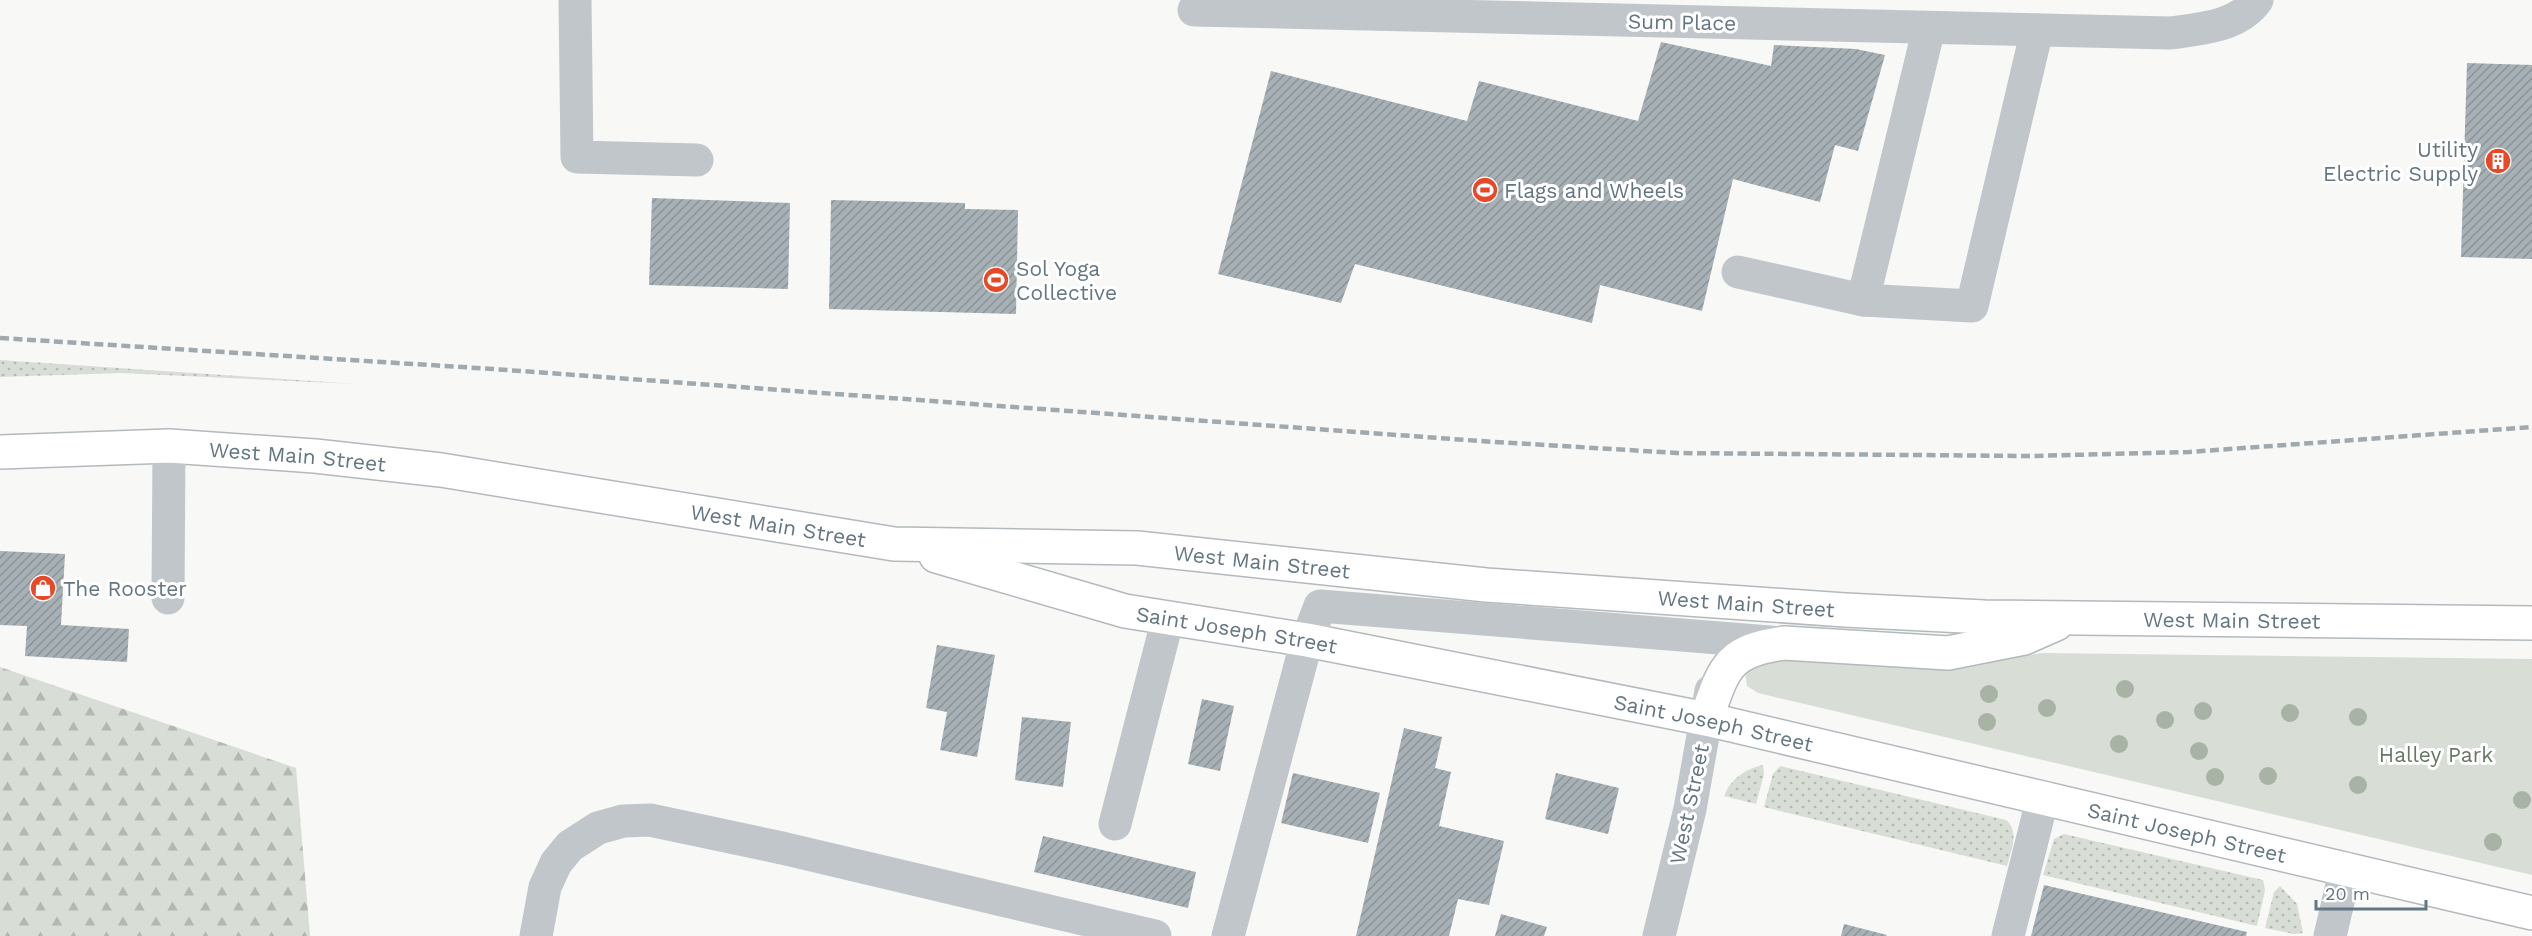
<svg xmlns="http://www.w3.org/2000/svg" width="2532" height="936" viewBox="0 0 2532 936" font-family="'Work Sans',sans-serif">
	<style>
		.grass { fill: url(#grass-dots) }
		.forest { fill: url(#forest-firs) }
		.green { fill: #d8ddd5 }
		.building { fill: url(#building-hatch) }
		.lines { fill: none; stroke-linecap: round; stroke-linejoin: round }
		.major-casing { stroke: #b3b9bc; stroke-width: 36 }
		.minor { stroke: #c1c6ca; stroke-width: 33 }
		.major { stroke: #fff; stroke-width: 33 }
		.rail { stroke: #a0a9ae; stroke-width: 4.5; stroke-dasharray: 9 4.5; stroke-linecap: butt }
		.tree { fill: #a8b2a5 }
		.labels { text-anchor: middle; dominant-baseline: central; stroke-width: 6; stroke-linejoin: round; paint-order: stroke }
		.street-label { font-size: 21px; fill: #637681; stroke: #fff }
		.poi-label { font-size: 21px; fill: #637681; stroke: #fff; text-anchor: start }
		.park-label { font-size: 21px; fill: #677962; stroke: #fff }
	</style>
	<defs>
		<pattern id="grass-dots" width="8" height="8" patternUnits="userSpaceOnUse" patternTransform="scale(1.5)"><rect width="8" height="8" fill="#d8ddd5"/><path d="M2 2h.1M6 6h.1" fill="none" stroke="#b3b8b2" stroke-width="1.8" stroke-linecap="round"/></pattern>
		<pattern id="forest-firs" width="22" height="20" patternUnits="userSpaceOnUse" patternTransform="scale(1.5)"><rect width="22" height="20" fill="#d8ddd5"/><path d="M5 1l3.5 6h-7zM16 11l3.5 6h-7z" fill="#b3b8b2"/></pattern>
		<pattern id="building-hatch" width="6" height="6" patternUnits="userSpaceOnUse" patternTransform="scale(1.5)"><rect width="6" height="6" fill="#a6b0b5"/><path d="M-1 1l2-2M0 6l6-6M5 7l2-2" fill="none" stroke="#8b9499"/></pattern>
	</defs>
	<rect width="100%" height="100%" fill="#f8f8f6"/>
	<!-- grass -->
	<g class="grass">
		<polygon points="0,360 356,384 121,373 0,377"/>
		<path d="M 1763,765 L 1764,774 L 1756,804 L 1724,796 C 1731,778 1746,769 1763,765 Z"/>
		<path d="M 1780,766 L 2006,820 C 2020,832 2011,850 2007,866 L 1764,807 L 1773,774 Z"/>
		<polygon points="2064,834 2263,880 2265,890 2257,926 2043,875 2054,839"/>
		<polygon points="2280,886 2297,904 2303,933 2294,934 2265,928 2274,892"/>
	</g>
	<!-- forest -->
	<polygon class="forest" points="0,667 296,768 310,936 0,936"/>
	<!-- green -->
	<polygon class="green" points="2042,653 2532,659 2532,875 1758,693 1747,686 1745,672 1767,657 1965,664"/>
	<!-- building -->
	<g class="building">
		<polygon points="1661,42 1771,66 1774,45 1856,49 1885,55 1858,151 1835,145 1820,202 1733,179 1702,311 1600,285 1592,323 1355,264 1341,303 1218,274 1271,71 1467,121 1479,81 1638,121"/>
		<polygon points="2467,63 2532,65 2532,259 2461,257"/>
		<polygon points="652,198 790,203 788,289 649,285"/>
		<polygon points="831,200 965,203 965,209 1018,210 1016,314 829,309"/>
		<polygon points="0,551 65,554 61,625 129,629 127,662 25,656 27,626 0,625"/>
		<polygon points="937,645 995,655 977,757 940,750 947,712 926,708"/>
		<polygon points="1202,699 1234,706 1220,771 1188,764"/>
		<polygon points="1022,717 1071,722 1063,787 1015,780"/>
		<polygon points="1404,728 1442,737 1435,768 1451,772 1439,826 1504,841 1489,905 1458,899 1449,936 1356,936"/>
		<polygon points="1293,773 1380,793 1368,843 1281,823"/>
		<polygon points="1556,773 1619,788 1608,834 1545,819"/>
		<polygon points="1043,836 1196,872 1188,908 1034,872"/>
		<polygon points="2044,885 2247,932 2246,936 2031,936"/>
		<polygon points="1501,914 1547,927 1544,936 1495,936"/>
		<polygon points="1844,924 1887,935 1886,936 1841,936"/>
	</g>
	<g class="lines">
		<!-- major casing -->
		<g class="major-casing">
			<g id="major">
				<path id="s1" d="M 0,452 L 169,446 L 315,456 L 441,470 L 894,544 L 1137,548 L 1486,585 L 1845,610 L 1984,617 L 2532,623"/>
				<path id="s2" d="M 936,556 L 1125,611 L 1307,640 L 1706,719 L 2532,913"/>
				<path d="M 1706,719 C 1724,669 1726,651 1784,643 L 1948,653 L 2024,638 L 2056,624"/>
			</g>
		</g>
		<!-- minor -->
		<g class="minor">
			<polyline points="575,0 577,157 697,160"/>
			<path d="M 1194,10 L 2170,33 C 2199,29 2238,27 2257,0"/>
			<polyline points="1929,28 1863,300 1972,306 2037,30"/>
			<polyline points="1738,272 1863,300"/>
			<polyline points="168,598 169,446"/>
			<polyline points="1115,824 1168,618"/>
			<polyline points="536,936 545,887 556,863 570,846 598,828 623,821 650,820 782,848 1155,936"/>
			<polyline points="1228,936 1307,640 1320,606 1782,643"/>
			<polyline points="1659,936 1690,809 1711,691"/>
			<polyline points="2008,936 2043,797"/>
			<polyline points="2330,936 2346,868"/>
		</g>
		<!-- major -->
		<use href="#major" class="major"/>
		<!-- rail -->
		<polyline class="rail" points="0,338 493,369 1480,441 1677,453 2030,456 2189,452 2532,427"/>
	</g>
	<!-- trees -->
	<g class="tree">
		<circle cx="2125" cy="689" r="9"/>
		<circle cx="1989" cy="694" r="9"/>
		<circle cx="2047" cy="708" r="9"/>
		<circle cx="2203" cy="711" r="9"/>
		<circle cx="2290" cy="713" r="9"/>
		<circle cx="2358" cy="717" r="9"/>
		<circle cx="2165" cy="720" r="9"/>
		<circle cx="1987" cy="722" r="9"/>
		<circle cx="2119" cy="744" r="9"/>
		<circle cx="2199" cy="751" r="9"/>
		<circle cx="2268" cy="776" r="9"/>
		<circle cx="2215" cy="777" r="9"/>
		<circle cx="2358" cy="785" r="9"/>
		<circle cx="2522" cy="800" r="9"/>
		<circle cx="2493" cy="842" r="9"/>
	</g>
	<!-- icons -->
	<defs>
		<g id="building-disc" transform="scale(1.35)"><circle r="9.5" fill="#e64828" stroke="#fff"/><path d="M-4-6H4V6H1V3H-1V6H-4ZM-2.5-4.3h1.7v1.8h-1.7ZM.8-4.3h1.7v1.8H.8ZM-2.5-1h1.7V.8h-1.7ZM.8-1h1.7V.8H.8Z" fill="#fff"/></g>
		<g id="stadium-disc" transform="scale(1.35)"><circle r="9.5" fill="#e64828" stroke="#fff"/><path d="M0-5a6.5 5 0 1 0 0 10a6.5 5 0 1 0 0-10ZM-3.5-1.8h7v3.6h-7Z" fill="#fff"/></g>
		<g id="shop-disc" transform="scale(1.35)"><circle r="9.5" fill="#e64828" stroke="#fff"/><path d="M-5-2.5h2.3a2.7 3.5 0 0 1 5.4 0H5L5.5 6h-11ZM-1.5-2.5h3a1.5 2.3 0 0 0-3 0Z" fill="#fff"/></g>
	</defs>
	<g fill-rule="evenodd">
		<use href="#building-disc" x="2498" y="161"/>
		<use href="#stadium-disc" x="1485" y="190"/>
		<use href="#stadium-disc" x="996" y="280"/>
		<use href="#shop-disc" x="43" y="588"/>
	</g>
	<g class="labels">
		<!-- street labels -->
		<g class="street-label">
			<text transform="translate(1682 22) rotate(1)">Sum Place</text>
			<text stroke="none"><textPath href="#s1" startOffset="298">West Main Street</textPath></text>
			<text stroke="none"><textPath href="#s1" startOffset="784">West Main Street</textPath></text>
			<text stroke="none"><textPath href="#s1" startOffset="1270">West Main Street</textPath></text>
			<text stroke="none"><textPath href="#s1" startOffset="1756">West Main Street</textPath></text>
			<text stroke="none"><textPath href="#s1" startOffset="2242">West Main Street</textPath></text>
			<text stroke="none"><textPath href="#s2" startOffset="310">Saint Joseph Street</textPath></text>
			<text stroke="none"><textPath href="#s2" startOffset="796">Saint Joseph Street</textPath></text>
			<text transform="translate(1689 804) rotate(-78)">West Street</text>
			<text stroke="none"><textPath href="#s2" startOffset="1282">Saint Joseph Street</textPath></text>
		</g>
		<!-- poi labels -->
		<g class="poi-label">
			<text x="2478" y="149" text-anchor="end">Utility<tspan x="2478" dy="24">Electric Supply</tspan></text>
			<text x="1504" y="190">Flags and Wheels</text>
			<text x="1016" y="268">Sol Yoga<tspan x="1016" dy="24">Collective</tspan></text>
			<text x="63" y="588">The Rooster</text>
		</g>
		<!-- park labels -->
		<g class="park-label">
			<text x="2436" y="754">Halley Park</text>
		</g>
	</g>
	<!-- scale -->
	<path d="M2316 900v9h110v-9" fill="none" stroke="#637681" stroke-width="3"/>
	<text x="2325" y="900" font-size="18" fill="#637681" stroke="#ffffff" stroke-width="4.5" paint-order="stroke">20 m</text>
</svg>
